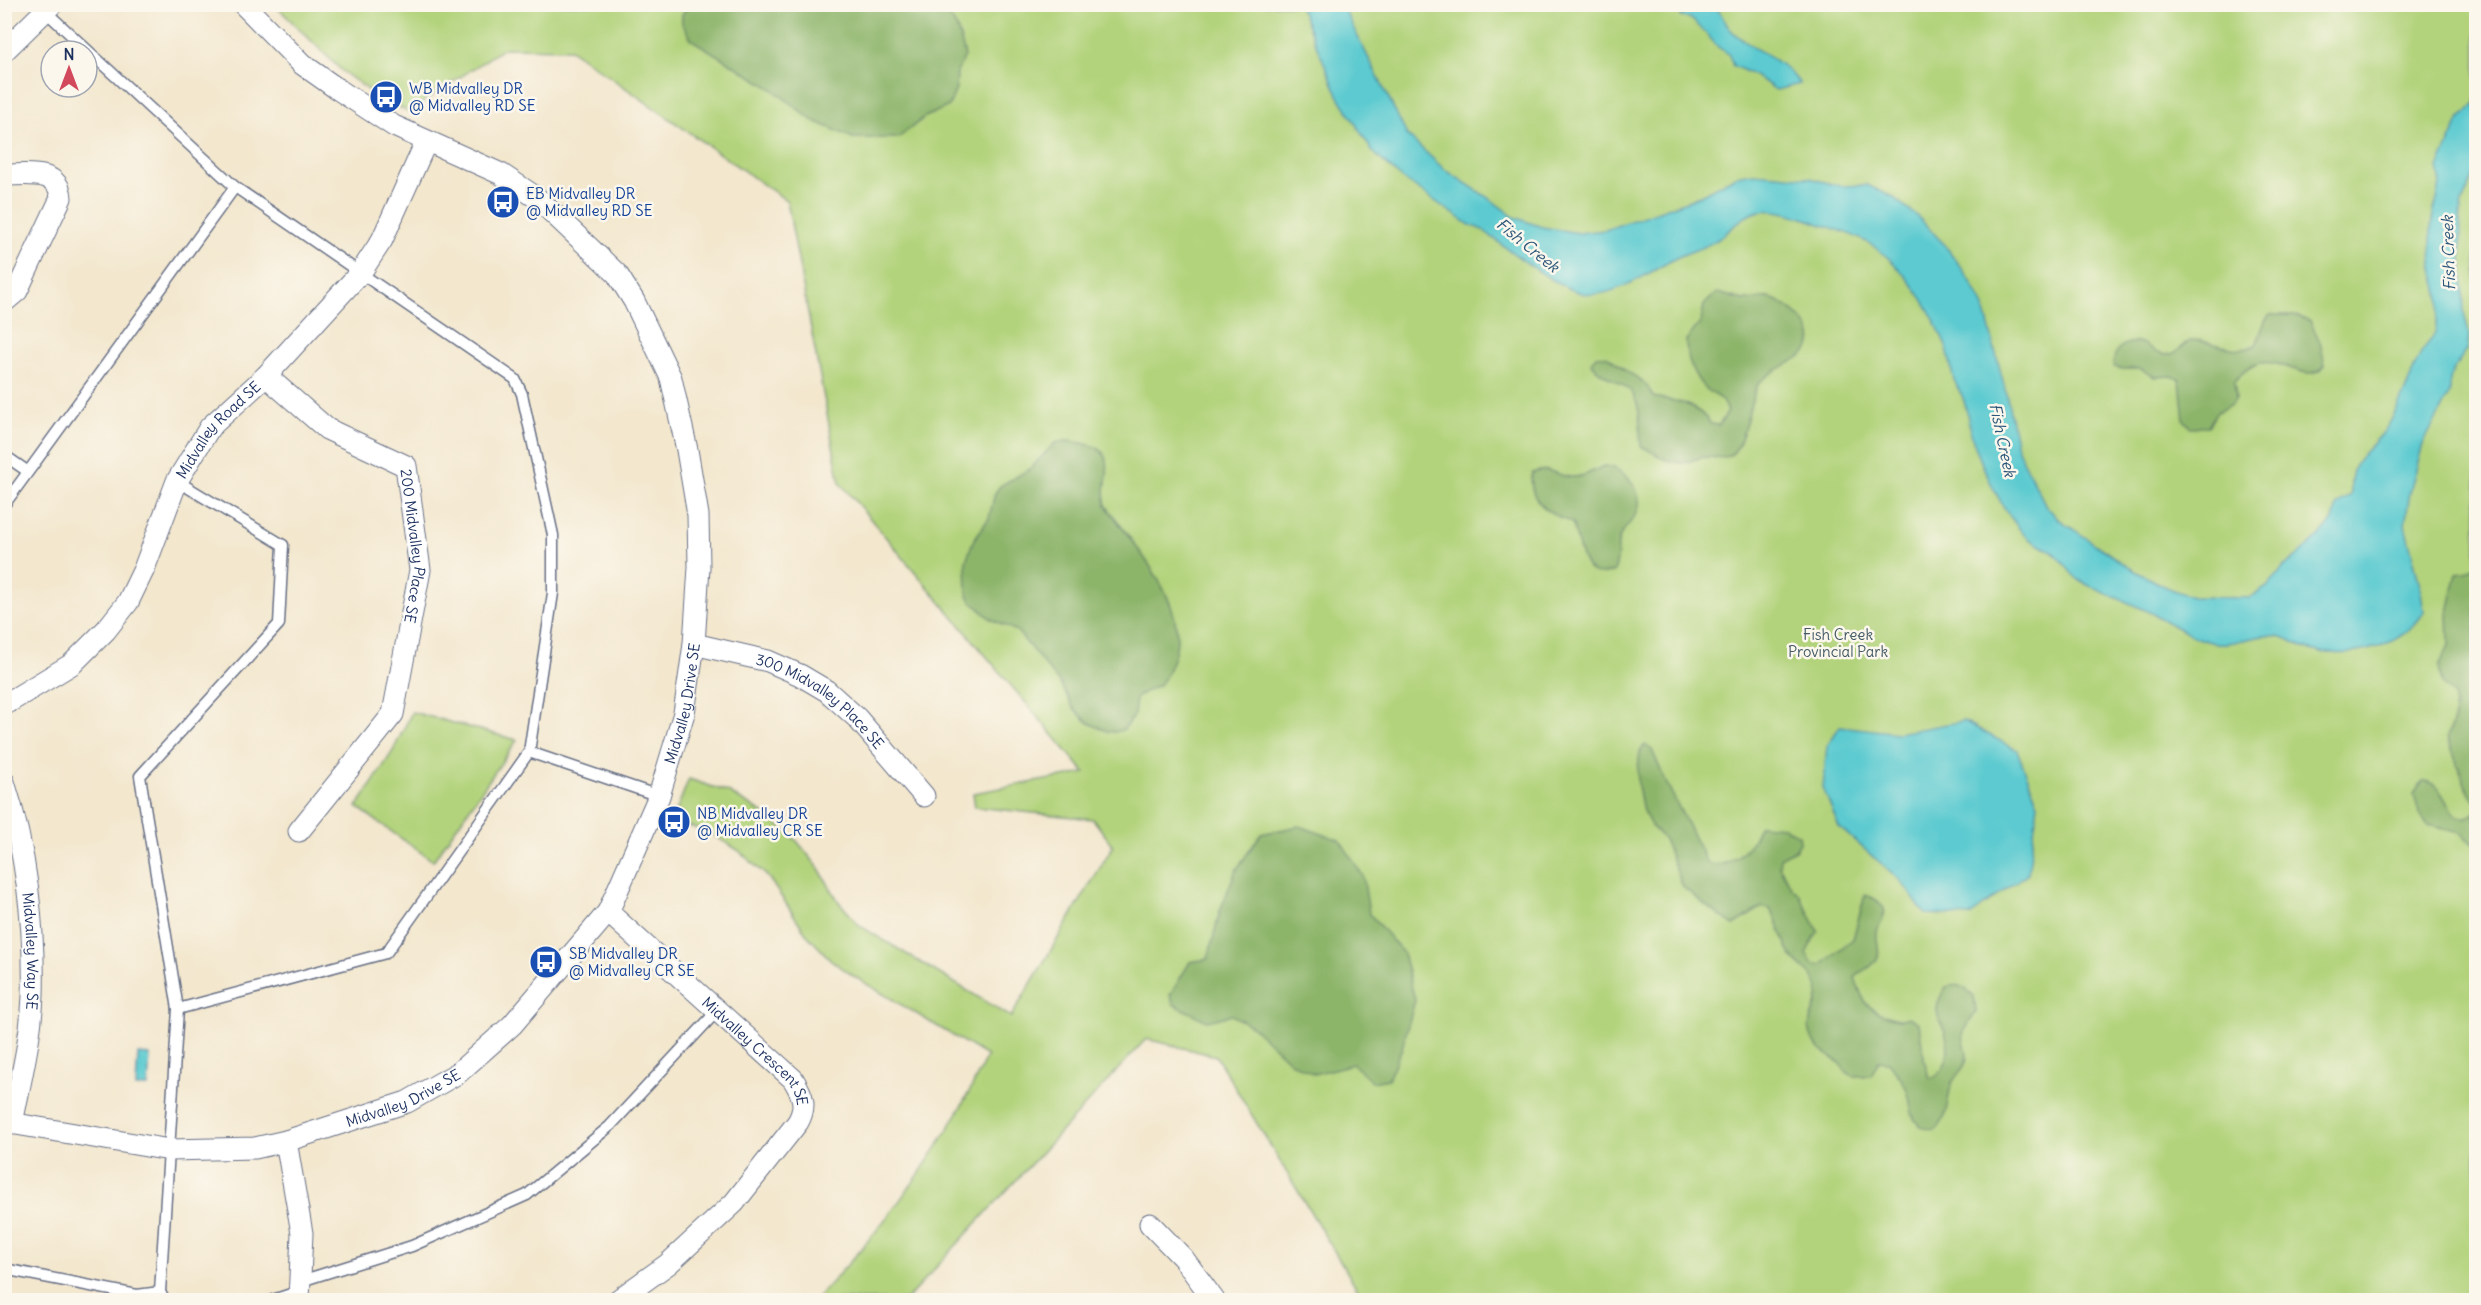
<svg xmlns="http://www.w3.org/2000/svg" width="2481" height="1305" viewBox="0 0 2481 1305" font-family="Delius,sans-serif">
	<style>
		.green { fill: #b2d37b; stroke: #66816c; stroke-width: 1.5 }
		.forest { fill: #8db56b; stroke: #547264; stroke-width: 1.5 }
		.water { fill: #5ccad0; stroke: #3c7c97; stroke-width: 1.5 }
		.lines { fill: none; stroke-linecap: round; stroke-linejoin: round }
		.service-casing { stroke: #676f85; stroke-width: 13 }
		.minor-casing { stroke: #676f85; stroke-width: 23 }
		.service { stroke: #fff; stroke-width: 10 }
		.minor { stroke: #fff; stroke-width: 21 }
		.labels { text-anchor: middle; dominant-baseline: central; stroke-width: 5; stroke-linejoin: round; paint-order: stroke }
		.transit-label { font-size: 15px; fill: #164399; stroke: #fbf7ec; text-anchor: start }
		.street-label { font-size: 15px; fill: #1b2f5e; stroke: #fbf7ec }
		.park-label { font-size: 15px; fill: #415865; stroke: #fbf7ec }
		.water-label { font-size: 16px; font-style: italic; fill: #2b567a; stroke: #fbf7ec }
	</style>
	<rect width="100%" height="100%" fill="#fbf7ec"/>
	<filter id="ink" filterUnits="userSpaceOnUse"><feTurbulence type="fractalNoise" baseFrequency=".0167" numOctaves="2"/><feDisplacementMap in="SourceGraphic" scale="12" xChannelSelector="R" yChannelSelector="G"/><feConvolveMatrix kernelMatrix="1 2 1 2 8 2 1 2 1" color-interpolation-filters="sRGB"/></filter>
	<filter id="wash" filterUnits="userSpaceOnUse"><feTurbulence type="fractalNoise" baseFrequency=".008" numOctaves="4" result="noise"/><feDisplacementMap in="SourceGraphic" scale="24" xChannelSelector="R" yChannelSelector="G"/><feGaussianBlur stdDeviation="1.35" result="paint"/><feColorMatrix in="noise" values="0 0 0 0 0 0 0 0 0 0 0 0 0 0 0 0 0 1.4 0 .05"/><feComposite in="paint" operator="in"/></filter>
	<g filter="url(#wash)">
		<rect width="100%" height="100%" fill="#f3e7ce"/>
		<!-- green -->
		<g class="green">
			<path d="M 275,5 L 2476,5 L 2476,1300 L 1364,1300 L 1216,1056 L 1146,1039 L 906,1300 L 815,1300 C 884,1228 945,1147 987,1056 L 855,977 L 831,960 L 808,936 L 768,877 L 738,850 L 708,832 L 672,821 L 689,779 L 728,792 L 766,815 L 797,841 L 818,867 L 839,902 L 860,926 L 1011,1017 L 1113,846 L 1093,819 L 975,807 L 973,793 L 1085,773 L 840,483 L 787,201 L 570,49 L 504,48 L 408,112 L 377,96 L 342,71 Z"/>
			<polygon points="412,712 517,740 433,861 357,807 393,751"/>
		</g>
		<!-- forest -->
		<g class="forest">
			<path d="M 690,5 L 935,5 C 958,21 958,29 965,56 L 957,72 L 956,89 L 949,106 L 925,117 L 898,138 L 853,138 L 812,120 L 771,88 L 692,40 L 682,23 L 682,14 Z"/>
			<path d="M 1716,293 C 1726,294 1736,300 1747,300 C 1756,300 1765,295 1773,299 C 1790,306 1826,333 1805,353 C 1791,365 1772,369 1759,383 C 1748,397 1746,450 1728,456 C 1721,459 1712,457 1705,457 C 1698,458 1693,460 1687,462 C 1671,466 1655,453 1641,446 C 1639,428 1643,399 1626,387 C 1613,378 1601,376 1591,363 L 1596,356 C 1611,353 1614,363 1625,370 C 1638,379 1647,381 1653,397 C 1678,402 1694,401 1711,424 L 1719,425 L 1728,412 C 1725,399 1715,396 1705,388 C 1693,377 1686,355 1686,340 L 1701,322 L 1704,305 Z"/>
			<path d="M 2270,315 L 2294,315 L 2310,321 L 2320,342 L 2325,365 C 2309,386 2284,358 2261,363 C 2250,365 2241,374 2234,381 L 2236,397 L 2232,404 L 2217,412 L 2208,426 L 2190,427 L 2184,420 L 2180,380 L 2172,376 L 2155,377 L 2140,369 L 2122,369 L 2114,367 C 2112,351 2123,340 2140,343 C 2152,345 2157,358 2171,354 C 2178,352 2185,345 2190,340 C 2213,339 2234,356 2256,345 L 2265,321 Z"/>
			<path d="M 1065,441 C 1075,441 1083,443 1093,446 C 1120,456 1100,484 1106,505 C 1133,546 1197,610 1171,664 C 1168,671 1165,680 1160,684 C 1152,690 1143,691 1136,698 L 1134,715 L 1124,729 L 1115,732 L 1107,731 L 1089,723 L 1074,709 L 1061,685 L 1017,631 L 991,619 L 971,601 L 967,593 L 966,561 L 973,541 L 989,518 L 995,493 L 1000,486 L 1030,469 L 1055,443 Z"/>
			<path d="M 1604,466 C 1623,466 1646,492 1637,512 C 1633,522 1622,529 1619,539 C 1616,550 1620,557 1614,571 C 1580,586 1580,543 1572,523 C 1550,514 1527,502 1532,473 C 1548,466 1555,475 1570,477 C 1582,478 1593,471 1604,466 Z"/>
			<polygon points="2476,565 2476,802 2466,787 2447,737 2454,718 2454,696 2442,684 2439,666 2449,645 2448,612 2457,573 2465,572"/>
			<path d="M 1645,745 L 1652,750 L 1665,780 L 1706,861 C 1720,872 1741,856 1751,843 C 1755,837 1756,831 1760,825 L 1784,827 L 1799,835 L 1800,843 L 1795,850 L 1780,858 L 1779,866 L 1792,888 L 1799,894 L 1818,931 L 1806,953 L 1813,965 L 1821,965 L 1853,939 L 1865,895 C 1872,897 1881,901 1884,909 C 1887,917 1878,924 1877,932 C 1875,943 1884,954 1873,964 C 1867,971 1860,970 1855,978 C 1864,1002 1864,1008 1890,1017 C 1898,1019 1901,1020 1909,1017 L 1919,1023 C 1921,1036 1924,1069 1930,1078 C 1948,1073 1951,1048 1945,1032 C 1942,1025 1937,1018 1937,1009 C 1938,1001 1942,993 1946,987 C 1958,983 1965,987 1974,996 L 1976,1012 L 1963,1033 C 1963,1041 1967,1049 1967,1057 C 1967,1068 1954,1075 1951,1086 C 1946,1103 1949,1119 1934,1130 C 1906,1126 1914,1108 1907,1090 C 1903,1080 1895,1070 1888,1062 L 1879,1061 L 1871,1075 C 1862,1076 1851,1078 1845,1071 C 1843,1069 1842,1065 1840,1063 C 1834,1058 1826,1055 1821,1050 C 1793,1021 1825,1009 1817,986 C 1812,971 1799,967 1791,955 C 1782,940 1780,923 1770,909 L 1762,907 L 1734,925 L 1710,909 L 1683,887 L 1664,839 L 1652,827 L 1643,811 L 1638,786 L 1638,769 L 1640,751 Z"/>
			<path d="M 2423,781 C 2442,782 2444,804 2456,816 C 2464,818 2470,818 2476,812 L 2476,847 L 2461,833 L 2428,825 L 2419,813 L 2414,794 Z"/>
			<polygon points="1299,826 1340,840 1363,876 1369,913 1403,953 1415,1000 1402,1048 1388,1079 1372,1082 1353,1064 1314,1074 1290,1062 1253,1027 1232,1015 1207,1021 1173,1004 1170,995 1190,962 1208,959 1220,911 1236,870 1261,834"/>
		</g>
		<!-- water -->
		<g class="water">
			<path d="M 1299,5 L 1342,5 L 1407,135 L 1444,169 L 1490,199 L 1514,217 L 1542,227 L 1579,233 L 1605,230 L 1693,199 L 1736,176 L 1753,173 L 1810,178 L 1839,186 L 1867,185 L 1893,197 L 1919,218 L 1944,244 L 1969,278 L 1984,307 L 2007,397 L 2017,448 L 2045,504 L 2057,518 L 2130,568 L 2161,585 L 2192,597 L 2249,598 L 2267,587 L 2284,567 L 2320,536 L 2333,520 L 2337,505 L 2351,495 C 2349,455 2365,457 2385,430 C 2400,409 2410,375 2422,351 C 2425,346 2433,339 2435,333 C 2437,320 2442,307 2439,293 C 2437,282 2433,272 2432,262 C 2431,252 2431,240 2431,230 C 2431,208 2445,189 2438,168 L 2459,121 L 2476,103 L 2476,171 L 2462,203 L 2460,214 L 2464,312 L 2469,334 L 2468,348 L 2454,368 L 2450,380 L 2450,393 L 2423,444 L 2410,492 L 2405,525 L 2420,586 L 2424,612 C 2402,648 2349,660 2310,650 C 2300,647 2292,640 2282,637 C 2258,631 2233,648 2210,642 C 2187,636 2169,622 2149,612 C 2127,601 2104,594 2082,582 C 2071,576 2066,564 2057,556 C 2048,547 2035,545 2026,536 C 2003,513 1983,470 1973,440 C 1968,426 1968,411 1963,398 C 1961,392 1957,388 1955,382 C 1950,371 1951,357 1946,346 C 1933,313 1912,279 1885,255 C 1866,238 1844,232 1820,224 C 1803,218 1778,208 1760,211 C 1740,215 1732,231 1715,241 C 1703,249 1689,251 1676,258 C 1653,270 1613,298 1587,294 C 1558,290 1508,249 1483,230 L 1470,225 L 1400,177 L 1372,151 L 1338,95 Z"/>
			<path d="M 1684,5 L 1715,5 C 1721,13 1726,25 1733,32 C 1757,54 1781,57 1800,84 L 1776,90 C 1764,81 1747,71 1733,66 L 1729,55 L 1718,47 L 1701,28 L 1690,18 L 1681,17 L 1680,11 L 1685,8 Z"/>
			<polygon points="1964,721 2017,750 2038,804 2028,873 1970,916 1925,914 1900,880 1839,827 1823,788 1827,746 1840,726 1898,733"/>
			<polygon points="138,1054 150,1055 148,1087 136,1087"/>
		</g>
	</g>
	<g filter="url(#ink)">
		<g class="lines">
			<!-- service casing -->
			<g class="service-casing">
				<g id="service">
					<polyline points="43,9 235,187 515,379 522,394 553,535 553,593 529,752 386,953 178,1009"/>
					<polyline points="4,455 27,471"/>
					<polyline points="4,505 235,187"/>
					<polyline points="529,752 659,796"/>
					<polyline points="4,1269 137,1295 160,1292"/>
					<polyline points="301,1281 412,1246 527,1195 610,1126 718,1010"/>
					<polyline points="164,1300 160,1292 178,1009 140,776 279,624 283,545 177,481"/>
					<polyline points="273,1300 300,1291"/>
				</g>
			</g>
			<!-- minor casing -->
			<g class="minor-casing">
				<g id="minor">
					<polyline points="4,51 52,4"/>
					<path d="M 4,175 C 26,175 59,168 61,198 L 17,291 L 4,302"/>
					<path id="s1" d="M 266,376 L 327,429 L 406,466 L 420,570 L 393,714 L 299,831"/>
					<path id="s2" d="M 694,644 L 768,661 L 800,675 L 827,691 L 857,718 L 924,796"/>
					<path id="s3" d="M 4,705 L 72,664 L 106,630 L 128,602 L 144,569 L 177,481 L 210,427 L 266,376 L 361,272 L 382,240 L 426,142"/>
					<path id="s4" d="M 4,782 C 26,849 35,925 33,996 C 31,1039 20,1082 12,1124"/>
					<path id="s5" d="M 608,912 L 793,1079 C 803,1095 807,1106 798,1122 L 734,1203 L 668,1264 L 618,1300"/>
					<path id="s6" d="M 4,1122 L 170,1150 L 255,1148 L 286,1141 L 407,1102 L 458,1073 L 512,1025 L 608,912 L 659,796 L 684,713 L 694,644 L 699,567 L 698,515 L 687,450 L 671,378 L 634,301 L 617,274 L 537,198 L 501,174 L 394,126 L 336,88 L 302,64 L 243,4"/>
					<polyline points="286,1141 302,1233 299,1300"/>
					<polyline points="1150,1224 1183,1258 1214,1300"/>
				</g>
			</g>
			<!-- service -->
			<use href="#service" class="service"/>
			<!-- minor -->
			<use href="#minor" class="minor"/>
		</g>
	</g>
	<!-- icons -->
	<defs>
		<g id="bus-disc" transform="scale(1.725)"><circle r="9.5" fill="#1a4fb4" stroke="#fbf7ec"/><path d="M-5-6H5V4H4V6H2V4H-2V6H-4V4H-5ZM-3.5-4V0h7V-4ZM-3.5 1.2v1.5H-2V1.2ZM2 1.2v1.5H3.5V1.2Z" fill="#fff"/></g>
	</defs>
	<g fill-rule="evenodd">
		<use href="#bus-disc" x="386" y="97"/>
		<use href="#bus-disc" x="503" y="202"/>
		<use href="#bus-disc" x="674" y="822"/>
		<use href="#bus-disc" x="546" y="962"/>
	</g>
	<g class="labels">
		<!-- transit labels -->
		<g class="transit-label">
			<text x="409" y="88">WB Midvalley DR<tspan x="409" dy="17">@ Midvalley RD SE</tspan></text>
			<text x="526" y="193">EB Midvalley DR<tspan x="526" dy="17">@ Midvalley RD SE</tspan></text>
			<text x="697" y="813">NB Midvalley DR<tspan x="697" dy="17">@ Midvalley CR SE</tspan></text>
			<text x="569" y="953">SB Midvalley DR<tspan x="569" dy="17">@ Midvalley CR SE</tspan></text>
		</g>
		<!-- street labels -->
		<g class="street-label">
			<text stroke="none"><textPath href="#s3" startOffset="360">Midvalley Road SE</textPath></text>
			<text stroke="none"><textPath href="#s1" startOffset="249">200 Midvalley Place SE</textPath></text>
			<text stroke="none"><textPath href="#s6" startOffset="914">Midvalley Drive SE</textPath></text>
			<text stroke="none"><textPath href="#s2" startOffset="142">300 Midvalley Place SE</textPath></text>
			<text stroke="none"><textPath href="#s4" startOffset="172">Midvalley Way SE</textPath></text>
			<text stroke="none"><textPath href="#s5" startOffset="204">Midvalley Crescent SE</textPath></text>
			<text stroke="none"><textPath href="#s6" startOffset="410">Midvalley Drive SE</textPath></text>
		</g>
		<!-- park labels -->
		<g class="park-label">
			<text x="1838" y="634">Fish Creek<tspan x="1838" dy="17">Provincial Park</tspan></text>
		</g>
		<!-- water labels -->
		<g class="water-label">
			<text transform="translate(1528 245) rotate(39)">Fish Creek</text>
			<text transform="translate(2448 253) rotate(-92)">Fish Creek</text>
			<text transform="translate(2003 440) rotate(78)">Fish Creek</text>
		</g>
	</g>
	<!-- margin -->
	<rect width="2481" height="1305" fill="none" stroke="#fbf7ec" stroke-width="24"/>
	<!-- north arrow -->
	<g transform="translate(69 69)"><circle r="28" fill="#fbf7ec" stroke="#a1a7b3" stroke-width="1.5"/>
	<path d="M0-4.5L10 22L0 15L-10 22Z" fill="#d1495b"/>
	<text y="-9" font-size="16" font-weight="bold" text-anchor="middle" fill="#1b2f5e">N</text>
	</g>
</svg>
